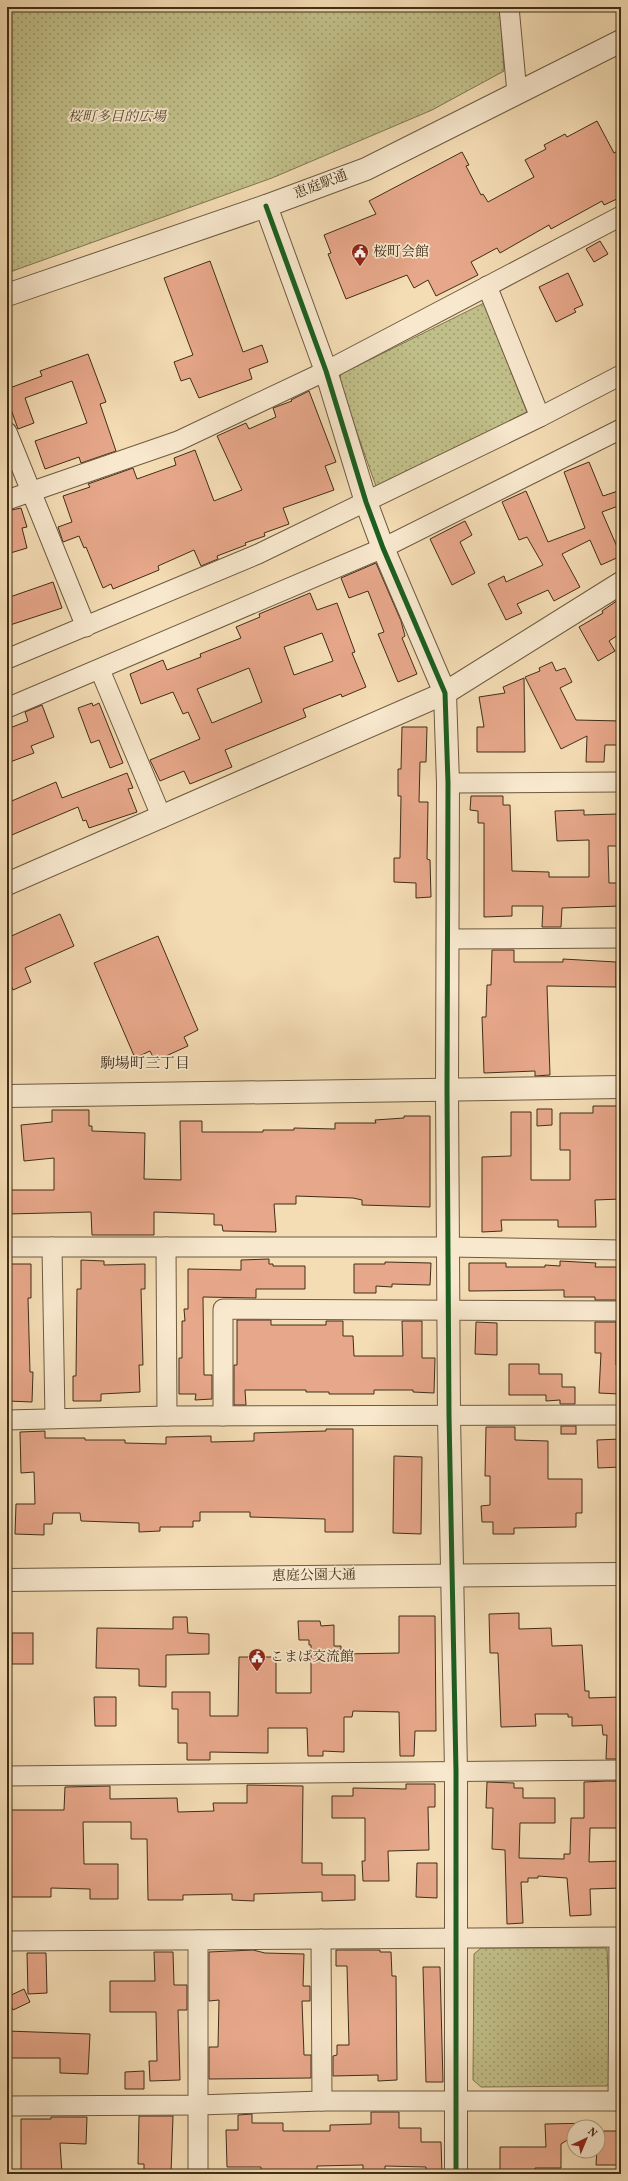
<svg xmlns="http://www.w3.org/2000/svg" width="628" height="2181" viewBox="0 0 628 2181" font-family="Vollkorn,'Noto Serif JP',serif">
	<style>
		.park { fill: url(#park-dots); stroke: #807651 }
		.building { fill: #e7a78a; stroke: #402e19; fill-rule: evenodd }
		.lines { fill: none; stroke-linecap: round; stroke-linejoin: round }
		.minor-casing { stroke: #6d5a40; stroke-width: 21 }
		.tertiary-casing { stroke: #6d5a40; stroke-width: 24 }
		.minor { stroke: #f8e8ce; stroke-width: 19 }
		.tertiary { stroke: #f8e8ce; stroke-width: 22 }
		.cycleway-casing { stroke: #f8e8ce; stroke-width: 8 }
		.cycleway { stroke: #1b5e20; stroke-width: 5 }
		.labels { text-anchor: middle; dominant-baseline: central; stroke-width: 3.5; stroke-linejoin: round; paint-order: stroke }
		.park-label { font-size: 14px; font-style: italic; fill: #5a4b2f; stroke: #f8e8ce }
		.street-label { font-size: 14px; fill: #402e19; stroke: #f8e8ce }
		.poi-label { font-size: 14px; fill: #402e19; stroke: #f8e8ce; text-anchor: start }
		.neighbourhood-label { font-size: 15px; fill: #402e19; stroke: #f8e8ce }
	</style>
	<defs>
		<pattern id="park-dots" width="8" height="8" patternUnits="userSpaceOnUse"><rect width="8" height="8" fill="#c1bf89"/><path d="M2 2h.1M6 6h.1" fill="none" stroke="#9e9c6f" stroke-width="1.8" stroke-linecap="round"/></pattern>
	</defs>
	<rect width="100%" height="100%" fill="#f4dcb4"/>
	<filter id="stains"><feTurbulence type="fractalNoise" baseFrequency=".005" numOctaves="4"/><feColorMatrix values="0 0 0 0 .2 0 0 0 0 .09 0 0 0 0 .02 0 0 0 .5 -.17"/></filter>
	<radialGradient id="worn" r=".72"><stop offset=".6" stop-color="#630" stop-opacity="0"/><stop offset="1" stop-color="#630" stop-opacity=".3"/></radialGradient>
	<!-- park -->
	<g class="park">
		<polygon points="7,7 500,7 504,71 432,110 272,178 7,273"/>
		<polygon points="484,303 527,412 377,489 339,382 341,374"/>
		<polygon points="481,1948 607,1948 612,2078 607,2086 481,2087 473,2080 474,1954"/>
	</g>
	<!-- building -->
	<g class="building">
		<polygon points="597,121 614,153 621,149 621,197 604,205 602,201 551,229 549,225 500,253 497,248 471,262 478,275 436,296 428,280 414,288 407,275 346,299 328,254 331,253 324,235 376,214 369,201 462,152 469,165 466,166 481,195 483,194 488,202 534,177 525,160 546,149 544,145 565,134 567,137"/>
		<polygon points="600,241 608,254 594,262 586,249"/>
		<polygon points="210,261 243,352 262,345 268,362 249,369 252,379 199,398 190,378 181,381 174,362 193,355 164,278"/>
		<polygon points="568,273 583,305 574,309 576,312 556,322 539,287"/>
		<polygon points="88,354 106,402 100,404 116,451 81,463 79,457 45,469 35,441 87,423 72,381 25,398 34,423 18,429 7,398 7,389 42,376 40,371"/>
		<polygon points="309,391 336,462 325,466 334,490 283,508 289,524 264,533 265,536 245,543 246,545 217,556 218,559 201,566 194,550 158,566 159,570 113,589 111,584 103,588 86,547 84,548 79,536 63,542 58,527 72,522 63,496 90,487 88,484 133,468 137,479 176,465 174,458 195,450 214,501 242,490 217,436 246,423 249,429 276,417 273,408 292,401 291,400"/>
		<polygon points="589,462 603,496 618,491 621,499 621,505 602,512 621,556 601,565 590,540 562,554 580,587 554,601 548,590 517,604 522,613 506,620 488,584 504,576 506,582 543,565 527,537 519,540 502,502 526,491 548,542 585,528 564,472"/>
		<polygon points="21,508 27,527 22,528 27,548 7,554 7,511"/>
		<polygon points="465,521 472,535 460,542 475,573 452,585 430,539"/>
		<polygon points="376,563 401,621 405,636 402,638 417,674 398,682 378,634 384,632 368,591 349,598 341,578"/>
		<polygon points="53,582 62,608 7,626 7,598"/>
		<path d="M 310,593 L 317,610 L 337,603 L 355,652 L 352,653 L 366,687 L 342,697 L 341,694 L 303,709 L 306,717 L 225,750 L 232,767 L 190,784 L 184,771 L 160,781 L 150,760 L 200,739 L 188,712 L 183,714 L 173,692 L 141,704 L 130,674 L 163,660 L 167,670 L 201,657 L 200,654 L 241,638 L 236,627 L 260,617 L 259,614 ZM 322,633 L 333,661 L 294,675 L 284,647 ZM 249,668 L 262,702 L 212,723 L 197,689 Z"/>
		<polygon points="621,598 621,633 609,641 615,651 598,661 579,627 603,613 602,611"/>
		<polygon points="552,662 556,671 565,668 572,682 560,688 576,720 621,721 621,745 605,745 604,762 586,762 587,736 561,749 525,677 540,671 539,668"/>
		<polygon points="524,678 525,752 477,752 477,727 484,727 479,697 505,693 503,687"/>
		<polygon points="92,703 93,706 99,703 123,763 110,768 99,740 91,743 78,708"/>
		<polygon points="42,705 54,737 31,746 34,753 10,762 7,753 7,729 28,721 25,712"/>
		<polygon points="402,727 427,727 426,762 420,762 419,802 428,802 427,859 430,860 431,897 416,898 416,883 394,882 394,858 400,858 401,796 398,796 398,769 401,769"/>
		<polygon points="127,773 133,788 128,789 137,812 89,828 86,820 83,821 78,807 7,837 7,803 56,782 62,798"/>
		<polygon points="471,796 503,796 503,805 510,805 512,871 549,872 549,877 589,877 589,840 557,841 555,811 584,810 584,815 617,814 618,846 608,846 609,883 621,883 621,906 562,908 561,927 542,927 543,906 512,906 512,916 484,917 484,823 478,823 478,811 470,810"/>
		<polygon points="60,914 74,946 25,968 31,982 13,990 7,977 7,938"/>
		<polygon points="158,936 198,1030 184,1037 188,1046 155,1061 150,1051 135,1058 94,963"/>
		<polygon points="492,950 514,950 514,962 563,962 563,959 616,962 616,987 547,986 550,1075 535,1076 535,1071 484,1073 482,1017 486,1017 487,985 491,985"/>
		<polygon points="593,1106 621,1106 621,1199 595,1200 596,1227 558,1227 558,1220 501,1220 502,1231 482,1232 482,1157 511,1156 511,1112 531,1112 531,1180 570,1180 570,1150 560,1150 560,1113 593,1113"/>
		<polygon points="537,1109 552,1109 552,1125 537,1126"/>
		<polygon points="52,1110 89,1110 89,1126 92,1126 92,1131 145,1133 144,1179 181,1180 180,1121 202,1121 202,1132 263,1132 263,1130 294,1130 294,1128 335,1129 335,1123 376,1123 375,1120 404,1118 404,1116 430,1116 430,1207 362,1205 362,1200 353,1198 296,1196 296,1204 274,1204 276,1232 223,1231 222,1225 214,1225 214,1214 154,1212 154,1235 92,1235 91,1212 7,1214 7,1190 54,1190 54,1158 24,1161 21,1125 52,1122"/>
		<polygon points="269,1259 269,1264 273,1264 273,1266 305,1266 305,1289 256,1289 256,1298 203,1297 204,1375 212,1375 212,1399 195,1400 196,1394 179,1394 179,1358 182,1358 182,1321 185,1321 184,1309 188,1309 188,1269 241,1270 241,1260"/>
		<polygon points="81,1260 104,1261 104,1265 145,1264 145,1289 141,1289 143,1365 139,1365 140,1392 101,1394 101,1401 73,1401 73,1376 76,1376 77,1289 81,1289"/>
		<polygon points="560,1261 596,1263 595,1267 621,1267 621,1300 595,1300 595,1297 564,1297 564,1290 469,1291 469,1263 506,1263 506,1267 545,1267 545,1265 560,1266"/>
		<polygon points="385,1262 431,1263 430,1285 392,1284 392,1287 376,1286 376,1293 354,1293 354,1264 385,1264"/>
		<polygon points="7,1264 31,1264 31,1298 28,1298 30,1372 33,1372 32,1402 8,1401 10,1373 10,1354 7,1354"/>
		<polygon points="237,1320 271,1320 271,1325 326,1325 326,1321 343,1321 343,1336 353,1336 354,1356 403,1356 402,1321 422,1321 422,1358 435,1358 434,1393 413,1392 413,1390 374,1390 374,1394 329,1394 329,1392 306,1392 306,1390 245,1390 246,1405 234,1405 234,1365 237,1365"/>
		<polygon points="476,1322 497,1323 497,1355 475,1354"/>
		<polygon points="595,1322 616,1322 616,1365 620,1365 619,1394 599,1393 601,1353 595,1353"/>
		<polygon points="509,1364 539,1364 539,1374 562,1374 562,1387 575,1387 575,1404 560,1404 560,1400 546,1401 546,1395 509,1395"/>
		<rect x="561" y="1426" width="15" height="8"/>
		<polygon points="486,1427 515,1427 515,1440 548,1441 548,1479 582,1479 582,1513 576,1513 576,1527 514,1528 514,1534 493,1534 493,1522 482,1522 481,1506 490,1505 490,1476 485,1476"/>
		<polygon points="326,1429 353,1429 353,1532 325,1532 325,1519 250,1517 250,1512 200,1512 200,1521 193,1521 193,1527 160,1527 160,1531 139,1532 139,1523 81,1521 80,1513 53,1513 52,1524 44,1524 44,1535 15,1534 16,1504 35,1504 34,1472 21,1473 20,1432 45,1431 45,1438 85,1438 85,1440 125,1440 125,1443 166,1444 166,1437 211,1436 211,1442 254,1441 254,1433 326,1431"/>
		<polygon points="620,1439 621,1467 598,1468 597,1440"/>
		<polygon points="394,1456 422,1457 421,1534 393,1533"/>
		<polygon points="519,1613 519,1629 551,1628 552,1646 582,1645 585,1691 589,1691 589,1698 621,1697 621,1759 606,1759 607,1735 603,1735 602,1725 572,1726 572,1717 568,1717 568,1714 535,1714 536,1726 501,1727 498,1653 490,1653 489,1614"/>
		<polygon points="399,1616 435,1616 436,1731 415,1731 414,1756 400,1756 399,1712 353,1711 352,1717 344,1717 344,1752 323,1751 323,1756 308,1756 307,1728 268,1728 268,1753 210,1752 210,1760 187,1760 187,1743 178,1743 178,1709 172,1709 172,1692 210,1692 210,1716 238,1716 239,1657 276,1657 276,1693 311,1693 311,1645 309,1645 309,1640 299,1640 298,1621 320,1621 321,1626 334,1625 334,1646 341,1646 341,1654 399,1653"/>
		<polygon points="173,1617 187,1617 188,1633 209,1634 209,1654 166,1655 166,1687 139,1686 139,1669 96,1668 97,1628 173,1629"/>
		<rect x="12" y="1633" width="21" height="31"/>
		<polygon points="94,1697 116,1697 116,1726 95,1726"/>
		<polygon points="606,1781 621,1781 621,1828 590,1828 589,1862 621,1861 621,1888 590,1889 591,1915 570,1916 567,1878 538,1876 538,1878 528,1878 528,1882 521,1882 523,1923 507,1924 505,1850 492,1849 493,1808 486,1808 487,1782 514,1783 514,1788 523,1788 523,1798 555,1798 555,1823 520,1823 519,1858 564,1859 564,1854 570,1854 571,1818 584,1818 584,1782"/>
		<polygon points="406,1784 435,1784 435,1807 428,1807 429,1850 388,1851 389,1881 363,1881 362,1861 365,1861 365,1818 332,1818 332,1796 353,1796 353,1788 406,1789"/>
		<polygon points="247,1785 303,1786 302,1863 322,1863 322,1875 355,1875 355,1900 322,1901 322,1892 254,1894 254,1901 232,1900 232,1894 183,1895 183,1900 148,1900 147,1839 131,1839 131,1822 83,1822 84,1864 118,1864 118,1899 90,1899 90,1889 51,1888 51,1897 7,1897 7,1810 64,1810 65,1787 110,1786 110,1799 177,1798 178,1812 214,1811 213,1803 247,1803"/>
		<polygon points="417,1863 437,1863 437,1898 416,1897"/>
		<polygon points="253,1950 265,1953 304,1954 303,1986 310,1986 310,2001 302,2001 304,2055 311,2055 311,2078 209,2079 209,2047 218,2047 219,2000 209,2001 209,1952"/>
		<polygon points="336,1950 380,1950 380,1952 391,1952 392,1976 396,1976 397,2080 378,2081 378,2075 333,2076 333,2056 337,2055 337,2045 349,2045 347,1966 336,1966"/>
		<polygon points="154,1952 173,1952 174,1985 187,1985 187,2010 178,2010 180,2080 150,2081 149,2061 157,2061 156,2012 110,2012 110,1981 155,1981"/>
		<polygon points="27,1953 46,1953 47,1993 28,1994"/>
		<polygon points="423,1967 440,1967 443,2082 426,2082"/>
		<polygon points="24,1989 30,2002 13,2010 7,1997"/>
		<polygon points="7,2031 90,2034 88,2074 60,2073 60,2058 7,2058"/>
		<polygon points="144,2071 144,2089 125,2089 125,2072"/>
		<polygon points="371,2112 399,2112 399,2128 421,2128 421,2142 441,2142 442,2174 426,2174 426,2167 385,2166 385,2172 363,2173 363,2165 317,2166 317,2174 261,2174 261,2167 227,2167 226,2130 238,2130 238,2115 252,2114 252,2123 283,2123 283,2131 330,2131 330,2125 371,2124"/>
		<polygon points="139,2116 173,2116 171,2174 144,2174 144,2164 138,2164"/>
		<polygon points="51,2117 87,2117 86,2144 60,2143 62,2174 21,2174 21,2119 51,2119"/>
		<polygon points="594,2123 588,2127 574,2127 574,2136 561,2144 561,2168 535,2168 535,2174 500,2173 500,2147 546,2147 545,2124"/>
		<polygon points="598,2131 621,2131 621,2165 596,2165"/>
	</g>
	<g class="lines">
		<!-- minor casing -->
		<g class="minor-casing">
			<g id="minor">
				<polyline points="509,7 517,93"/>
				<polyline points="487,286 540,417"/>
				<polyline points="7,432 86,627"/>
				<polyline points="7,500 178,441 326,371 621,216"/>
				<polyline points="7,659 258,554 540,417 621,375"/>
				<polyline points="100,670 162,818"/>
				<polyline points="7,708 383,548 621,429"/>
				<polyline points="448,783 621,782"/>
				<polyline points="449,939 621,938"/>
				<polyline points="7,1247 448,1247 621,1250"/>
				<polyline points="52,1247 55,1418"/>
				<polyline points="166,1247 167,1416"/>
				<polyline points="223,1416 223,1309 621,1311"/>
				<polyline points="7,1420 167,1416 621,1415"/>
				<polyline points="7,1776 621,1770"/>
				<polyline points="321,1939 322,2101"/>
				<polyline points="7,1941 621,1937"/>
				<polyline points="618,2101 619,1937"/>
				<polyline points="7,2106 198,2105 322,2101 621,2101"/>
				<polyline points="198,2174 198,1940"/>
			</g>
		</g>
		<!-- tertiary casing -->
		<g class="tertiary-casing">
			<g id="tertiary">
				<polyline points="266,206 326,371 366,502 383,548 445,693 448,783 447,1090 449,1416 456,1771 456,2174"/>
				<polyline points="7,295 266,206 366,169 621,41"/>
				<polyline points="7,884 445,693 621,583"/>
				<polyline points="7,1096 621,1087"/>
				<polyline points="7,1580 621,1574"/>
			</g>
		</g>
		<!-- minor -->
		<use href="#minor" class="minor"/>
		<!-- tertiary -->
		<use href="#tertiary" class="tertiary"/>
		<!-- cycleway casing -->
		<g class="cycleway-casing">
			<polyline id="cycleway" points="266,206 326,371 366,502 383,548 445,693 448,783 447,1090 449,1416 456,1771 456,2174"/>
		</g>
		<!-- cycleway -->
		<use href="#cycleway" class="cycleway"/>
	</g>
	<!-- icons -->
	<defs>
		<g id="civic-pin" transform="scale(0.9)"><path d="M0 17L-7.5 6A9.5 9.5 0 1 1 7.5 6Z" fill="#8f2418" stroke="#f8e8ce"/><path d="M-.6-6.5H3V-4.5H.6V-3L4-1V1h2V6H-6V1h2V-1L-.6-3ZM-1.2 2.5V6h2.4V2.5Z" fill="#fff"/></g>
	</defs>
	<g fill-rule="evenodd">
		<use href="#civic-pin" x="360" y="252"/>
		<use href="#civic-pin" x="257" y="1657"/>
	</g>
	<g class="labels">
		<!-- park labels -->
		<g class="park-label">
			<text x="117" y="117">桜町多目的広場</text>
		</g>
		<!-- street labels -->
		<g class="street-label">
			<text transform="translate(321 185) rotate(-21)">恵庭駅通</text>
			<text transform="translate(314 1576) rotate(-1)">恵庭公園大通</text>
		</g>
		<!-- poi labels -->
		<g class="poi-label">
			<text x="373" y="252">桜町会館</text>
			<text x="270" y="1657">こまば交流館</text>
		</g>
		<!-- neighbourhood labels -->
		<g class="neighbourhood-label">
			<text x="145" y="1064">駒場町三丁目</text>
		</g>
	</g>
	<!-- margin -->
	<rect width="628" height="2181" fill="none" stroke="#f4dcb4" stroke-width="24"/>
	<rect x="8" y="8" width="612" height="2165" fill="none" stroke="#402e19" stroke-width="2"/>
	<rect x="12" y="12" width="604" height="2157" fill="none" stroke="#402e19"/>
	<!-- north arrow -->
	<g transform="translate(586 2139) rotate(44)"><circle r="19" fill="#f8e8ce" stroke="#ae9e86"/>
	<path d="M0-3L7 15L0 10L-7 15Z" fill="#8f2418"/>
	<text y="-6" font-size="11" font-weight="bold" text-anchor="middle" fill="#402e19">N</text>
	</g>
	<rect width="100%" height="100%" filter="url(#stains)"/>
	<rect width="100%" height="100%" fill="url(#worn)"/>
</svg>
